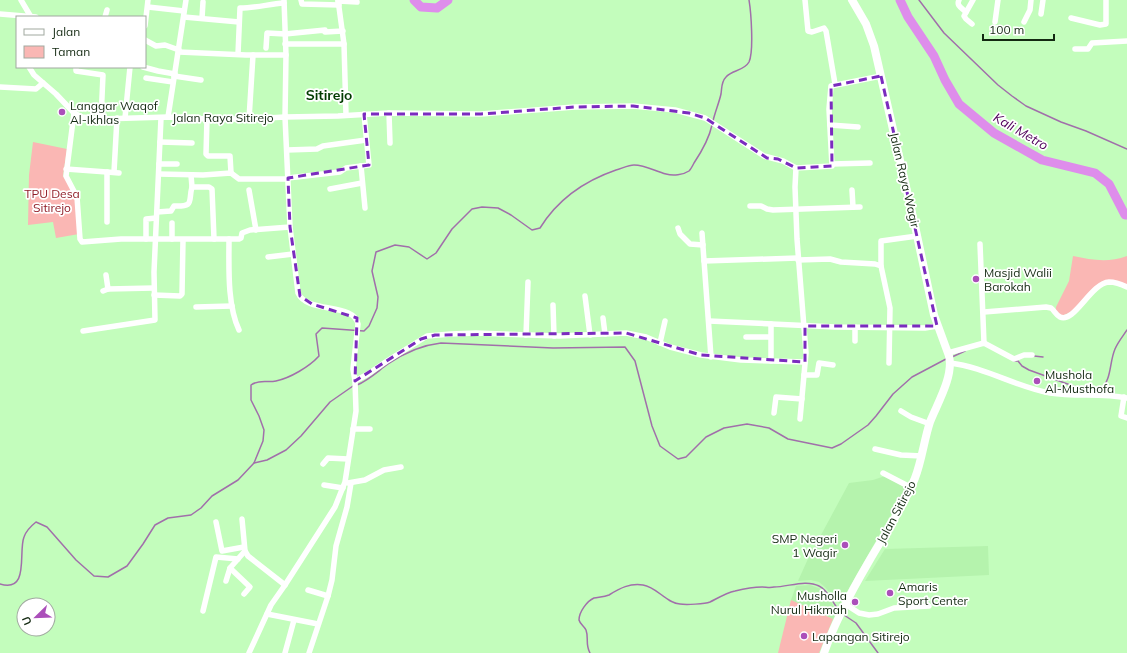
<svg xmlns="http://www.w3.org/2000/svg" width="1127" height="653" viewBox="0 0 1127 653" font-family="Mulish,sans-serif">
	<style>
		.built { fill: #b5f3ad }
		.green { fill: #fab7b4 }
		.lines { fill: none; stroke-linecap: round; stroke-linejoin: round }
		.stream { stroke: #a16faa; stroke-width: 1.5 }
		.river { stroke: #de8deb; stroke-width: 9 }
		.minor { stroke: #fff; stroke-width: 5.5 }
		.secondary { stroke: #fff; stroke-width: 8 }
		.marked { fill: none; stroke: #7b2cbf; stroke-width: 3; stroke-dasharray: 8 5; stroke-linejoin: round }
		.poi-dot { fill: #ab4fba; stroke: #fff; stroke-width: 1.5 }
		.labels { text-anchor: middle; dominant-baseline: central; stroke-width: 3.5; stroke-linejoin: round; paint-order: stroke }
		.poi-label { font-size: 12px; fill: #132911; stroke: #fff; text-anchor: start }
		.street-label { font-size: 12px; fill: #132911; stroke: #fff }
		.park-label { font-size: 12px; fill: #901e28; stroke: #fff }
		.water-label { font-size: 13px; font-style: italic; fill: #50005b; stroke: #fff }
		.quarter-label { font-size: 14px; font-weight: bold; fill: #013b00; stroke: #fff }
	</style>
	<rect width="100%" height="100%" fill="#c3fdbc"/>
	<!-- built -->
	<g class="built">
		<polygon points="885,476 906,488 840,604 825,587 819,582 811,580 798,581 807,561 849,483 873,480"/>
		<polygon points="988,546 989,575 865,581 885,549"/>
		<polygon points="810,585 821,589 830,600 837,612 833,619 791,600 796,586"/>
	</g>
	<!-- green -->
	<g class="green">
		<polygon points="33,142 67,149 63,176 75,194 79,234 56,238 53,222 28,225 29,175"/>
		<path d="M 1073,256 C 1092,260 1108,263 1127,256 L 1127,285 L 1105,281 L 1075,310 L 1062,316 L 1056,311 L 1056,307 L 1069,281 Z"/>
		<polygon points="791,600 833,619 819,653 778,653"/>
	</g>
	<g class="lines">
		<!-- stream -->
		<g class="stream">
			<polyline points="919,0 944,33 998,85 1012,96 1026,106 1061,122 1086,131 1127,149"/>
			<path d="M 713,121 C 715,112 719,103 721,94 C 722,88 721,82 726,77 C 732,70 744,71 749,62 C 754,51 751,12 749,0"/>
			<polyline points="1034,356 1043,357"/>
			<polyline points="952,357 965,351"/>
			<path d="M 1014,361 L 1018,361 L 1022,366 L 1029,370 L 1073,386 L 1085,390 L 1100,390 C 1112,380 1109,363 1115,349 C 1118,342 1123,336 1127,330"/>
			<path d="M 357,385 C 369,380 378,371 388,364 C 404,353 423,345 441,343 L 553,348 L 625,347 L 635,361 L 652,426 L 660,446 L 678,459 L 686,457 L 706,437 L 724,428 L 747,424 L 769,428 L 788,439 L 832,448 L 841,444 L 868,425 L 876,416 L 893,394 L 912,377 L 946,359"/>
			<polyline points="254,463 267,460 286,450 301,436 330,402 353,386"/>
			<path d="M 0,584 C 30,593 18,552 24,537 C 26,531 31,526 36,522 L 47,527 L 76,560 L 94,576 L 108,577 L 127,566 L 143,544 L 155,525 L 168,518 L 191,515 L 201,508 L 212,496 L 238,480 L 254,463 L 263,441 L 264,430 L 259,416 L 251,400 L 251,385 C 259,379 267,383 276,381 C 290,378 309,367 319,356 L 316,334 L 322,328 L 364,331 L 369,326 L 377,308 L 378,297 L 372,271 L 376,252 L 395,245 L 409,247 L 427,259 L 436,253 L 452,229 L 472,209 L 482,207 L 498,208 L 511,215 L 532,230 L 540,228 C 558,199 584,181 616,170 C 621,169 628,165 634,165 C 645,165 655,171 666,174 C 673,176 683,175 689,171 C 691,169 693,165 694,163 C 702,151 709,139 712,125"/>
			<polyline points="844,615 856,623 878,653"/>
			<path d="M 590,653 C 585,644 589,638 586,630 C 584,626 580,624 579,620 C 579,612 587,601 594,598 C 599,597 604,597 609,595 C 620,588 630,583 643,585 C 657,587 666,603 680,604 C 686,605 705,604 710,602 C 718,598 726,593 735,591 C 743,589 754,587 762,587 C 766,587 770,588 774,587 C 788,587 806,579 819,586 C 828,590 832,602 838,609"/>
		</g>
		<!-- river -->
		<g class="river">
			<polyline points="414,0 421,7 437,8 448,0"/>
			<polyline points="900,0 908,17 934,56 945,80 959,104 994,133 1042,160 1095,173 1109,184 1125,215 1127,215"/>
		</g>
		<!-- minor -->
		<g class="minor">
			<polyline points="21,0 31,17"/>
			<polyline points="284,0 286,55 285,117 338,116 389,113 481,114 575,107 633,106 675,110 705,118 764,156 783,161 796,168"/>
			<polyline points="301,0 302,4 339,5"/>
			<polyline points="338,0 344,44 346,115"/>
			<polyline points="805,0 808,31 812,32 824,28 826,31 835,84"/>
			<path d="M 959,0 C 956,6 962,8 966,12"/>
			<polyline points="338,1 357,2"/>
			<polyline points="148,7 184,11"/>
			<polyline points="0,14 36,17"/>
			<polyline points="1041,14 1043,0"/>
			<polyline points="105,17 107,10"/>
			<polyline points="184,17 239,22"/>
			<polyline points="202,18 203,2"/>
			<polyline points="1071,18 1100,25 1106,24 1106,0"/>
			<polyline points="995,22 998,0"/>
			<polyline points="1024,22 1030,10 1031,0"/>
			<polyline points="972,24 966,19 964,16 973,0"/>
			<polyline points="145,26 148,0"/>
			<polyline points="285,34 325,30 325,32 343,31"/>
			<polyline points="145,40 156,46 165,45 179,50"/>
			<polyline points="285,44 344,44"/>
			<polyline points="266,48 267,33 285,34"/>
			<polyline points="1075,49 1088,49 1092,43 1127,41"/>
			<polyline points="179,52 246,55 286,55"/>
			<path d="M 238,54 L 240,8 C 256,8 269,4 284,3"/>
			<path d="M 29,67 L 34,75 L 56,94 L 74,113 L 82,117 L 101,119 L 168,117 L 207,119 L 249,119 L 285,117 L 290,227 L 298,293 C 307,314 354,302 358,324 L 353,369 L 355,381 L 356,411 L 345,482 L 335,507 L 285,585 L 271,605 L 249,653"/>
			<polyline points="76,67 76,71 103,75 101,119"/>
			<polyline points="143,67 158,71 175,74"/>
			<polyline points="174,76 201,80"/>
			<polyline points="146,78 173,82"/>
			<polyline points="0,87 36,89 43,83"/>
			<polyline points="74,113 66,176 77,197 80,239 82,242 121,239 239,239 241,238 242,233 250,230 290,227"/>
			<polyline points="389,113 390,143"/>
			<polyline points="168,117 186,0"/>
			<polyline points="125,118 130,67"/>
			<polyline points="207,119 206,154 208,156 230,156 231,173"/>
			<polyline points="249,119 253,55"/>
			<polyline points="830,125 858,127"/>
			<polyline points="160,142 192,143"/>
			<polyline points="287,150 317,149 323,146 366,140"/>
			<polyline points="159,164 177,164"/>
			<polyline points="832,164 870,163"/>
			<polyline points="361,166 365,208"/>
			<polyline points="66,169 107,172"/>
			<polyline points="114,172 117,118"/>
			<polyline points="159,174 203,175 231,173 239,179 288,179"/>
			<polyline points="191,175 192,187 209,187 212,189 214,239"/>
			<polyline points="288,178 340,172 346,168 369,165 364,114"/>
			<polyline points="330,189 362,183"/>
			<polyline points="249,190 256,230"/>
			<polyline points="852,190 853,207"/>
			<polyline points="750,206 761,206 767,209 773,210 860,207"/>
			<path d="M 157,212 L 171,211 L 174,206 C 195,207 188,201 192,187"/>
			<polyline points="107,222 107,172 119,173"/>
			<polyline points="678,228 680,234 690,244 703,245"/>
			<polyline points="702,233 711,357"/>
			<polyline points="146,239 146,219 156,218"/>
			<polyline points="172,239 172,223"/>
			<path d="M 229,239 C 229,266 227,305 239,330"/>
			<polyline points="980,244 984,343"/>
			<polyline points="268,257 293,254"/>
			<polyline points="798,260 830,259 841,262 875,264 881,266 890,308 889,363"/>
			<polyline points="704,261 798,258"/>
			<polyline points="881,266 881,241 917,236"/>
			<polyline points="106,275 108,289"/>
			<polyline points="103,291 108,289 154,288"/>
			<polyline points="154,295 180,296 182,294 183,240"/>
			<polyline points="585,296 590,335"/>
			<polyline points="553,305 554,336"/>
			<polyline points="196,307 232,306"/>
			<path d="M 984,312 L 1046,307 L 1051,308 C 1054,310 1056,315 1060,317 C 1074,324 1091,283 1109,282 C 1115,282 1121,284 1127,287"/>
			<polyline points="603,318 605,334"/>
			<polyline points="709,321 835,327 925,328 937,326"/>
			<polyline points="855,327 855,341"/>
			<polyline points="83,331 155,320 154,272 161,118"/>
			<polyline points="526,335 528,282"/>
			<polyline points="746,337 770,337"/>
			<polyline points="660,343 665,321"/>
			<polyline points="948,353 984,343 1014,359 1024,355 1032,355"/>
			<polyline points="771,361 771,324"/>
			<path d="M 950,363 C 985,367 1016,387 1050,393 C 1076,397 1101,393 1127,398"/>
			<polyline points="804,375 817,375 819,363 833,365"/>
			<polyline points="355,381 368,374 387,361 427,336 451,334 476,333 559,336 626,333 646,337 670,347 701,355 741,360 805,362"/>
			<polyline points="1124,397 1121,416 1127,418"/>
			<polyline points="901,411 911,417 930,424"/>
			<polyline points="774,413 776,397 802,399"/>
			<polyline points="800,419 806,353 797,239 795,187 796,168 832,166 829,109 831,86 881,76"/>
			<polyline points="353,429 370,429"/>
			<polyline points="875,449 901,455 922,456"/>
			<polyline points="323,464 328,458 348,459"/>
			<polyline points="883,473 910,487"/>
			<polyline points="348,483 365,480 384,470 401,467"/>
			<polyline points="324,485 343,488"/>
			<polyline points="242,519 245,551 248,556 285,585"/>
			<polyline points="216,522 222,551 244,547"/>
			<polyline points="226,581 230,568"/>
			<polyline points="308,590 328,596"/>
			<polyline points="244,594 250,587 230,568 245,551"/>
			<polyline points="845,604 859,613 869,615 878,614 894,608 929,606"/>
			<polyline points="203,611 216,557 238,559"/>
			<polyline points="267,614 318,624"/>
			<polyline points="285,653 294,620"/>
			<polyline points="309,653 328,596 332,580 336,546 347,507 351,483"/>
		</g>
		<!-- secondary -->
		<path class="secondary" d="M 824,653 C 835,621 851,592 868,563 C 884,535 903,508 915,478 C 922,460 924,440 930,422 C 937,404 954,376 949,356 L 934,315 L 915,226 L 874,46 L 866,24 L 852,0"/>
	</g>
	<!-- marked area -->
	<path class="marked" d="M 881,76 L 937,326 L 805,326 L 805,362 L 701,355 L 626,333 L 435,335 L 421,339 L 355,381 L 357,318 L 312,304 L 300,296 L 290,227 L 288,178 L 369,165 L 364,114 L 481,114 L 575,107 L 633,106 L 689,113 L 705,118 L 767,158 L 778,159 L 796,168 L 832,166 L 831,86 Z"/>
	<!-- markers -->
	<g class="poi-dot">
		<circle cx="62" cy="112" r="4"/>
		<circle cx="976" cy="279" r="4"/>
		<circle cx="1037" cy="381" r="4"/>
		<circle cx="845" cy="545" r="4"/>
		<circle cx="890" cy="593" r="4"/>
		<circle cx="855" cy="602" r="4"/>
		<circle cx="804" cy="636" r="4"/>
	</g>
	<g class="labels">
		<!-- poi labels -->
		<g class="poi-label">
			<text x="70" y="105">Langgar Waqof<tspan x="70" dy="14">Al-Ikhlas</tspan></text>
			<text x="984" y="272">Masjid Walii<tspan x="984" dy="14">Barokah</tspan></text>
			<text x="1045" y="374">Mushola<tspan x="1045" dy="14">Al-Musthofa</tspan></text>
			<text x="837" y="538" text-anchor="end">SMP Negeri<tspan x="837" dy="14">1 Wagir</tspan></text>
			<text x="898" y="586">Amaris<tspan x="898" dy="14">Sport Center</tspan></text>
			<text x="847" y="595" text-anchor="end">Musholla<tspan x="847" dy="14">Nurul Hikmah</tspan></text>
			<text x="812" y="636">Lapangan Sitirejo</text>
		</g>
		<!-- street labels -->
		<g class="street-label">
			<text x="223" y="117">Jalan Raya Sitirejo</text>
			<text transform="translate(905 180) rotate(77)">Jalan Raya Wagir</text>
			<text transform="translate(896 512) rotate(-62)">Jalan Sitirejo</text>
		</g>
		<!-- park labels -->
		<g class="park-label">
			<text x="52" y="193">TPU Desa<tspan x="52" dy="14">Sitirejo</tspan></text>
		</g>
		<!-- water labels -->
		<g class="water-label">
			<text transform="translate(1021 131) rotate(30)">Kali Metro</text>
		</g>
		<!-- quarter labels -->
		<g class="quarter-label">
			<text x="329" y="95">Sitirejo</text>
		</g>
	</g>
	<!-- legend -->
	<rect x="16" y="16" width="130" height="52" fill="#ffffff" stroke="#a1a9a0"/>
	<rect x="24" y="29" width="20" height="6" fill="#ffffff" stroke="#a1a9a0"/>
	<text x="52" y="36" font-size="12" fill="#132911">Jalan</text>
	<rect x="24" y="46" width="20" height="12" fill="#fab7b4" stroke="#a1a9a0"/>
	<text x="52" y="56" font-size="12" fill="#132911">Taman</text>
	<!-- north arrow -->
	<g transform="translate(36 617) rotate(247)"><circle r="19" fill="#ffffff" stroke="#a1a9a0"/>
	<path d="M0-3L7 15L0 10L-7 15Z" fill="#ab4fba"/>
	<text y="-6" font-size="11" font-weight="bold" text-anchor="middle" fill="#132911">U</text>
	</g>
	<!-- scale -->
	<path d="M983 34v6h71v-6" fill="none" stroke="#132911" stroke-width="2"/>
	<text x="989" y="34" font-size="12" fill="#132911" stroke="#ffffff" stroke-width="3" paint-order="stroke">100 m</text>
</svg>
